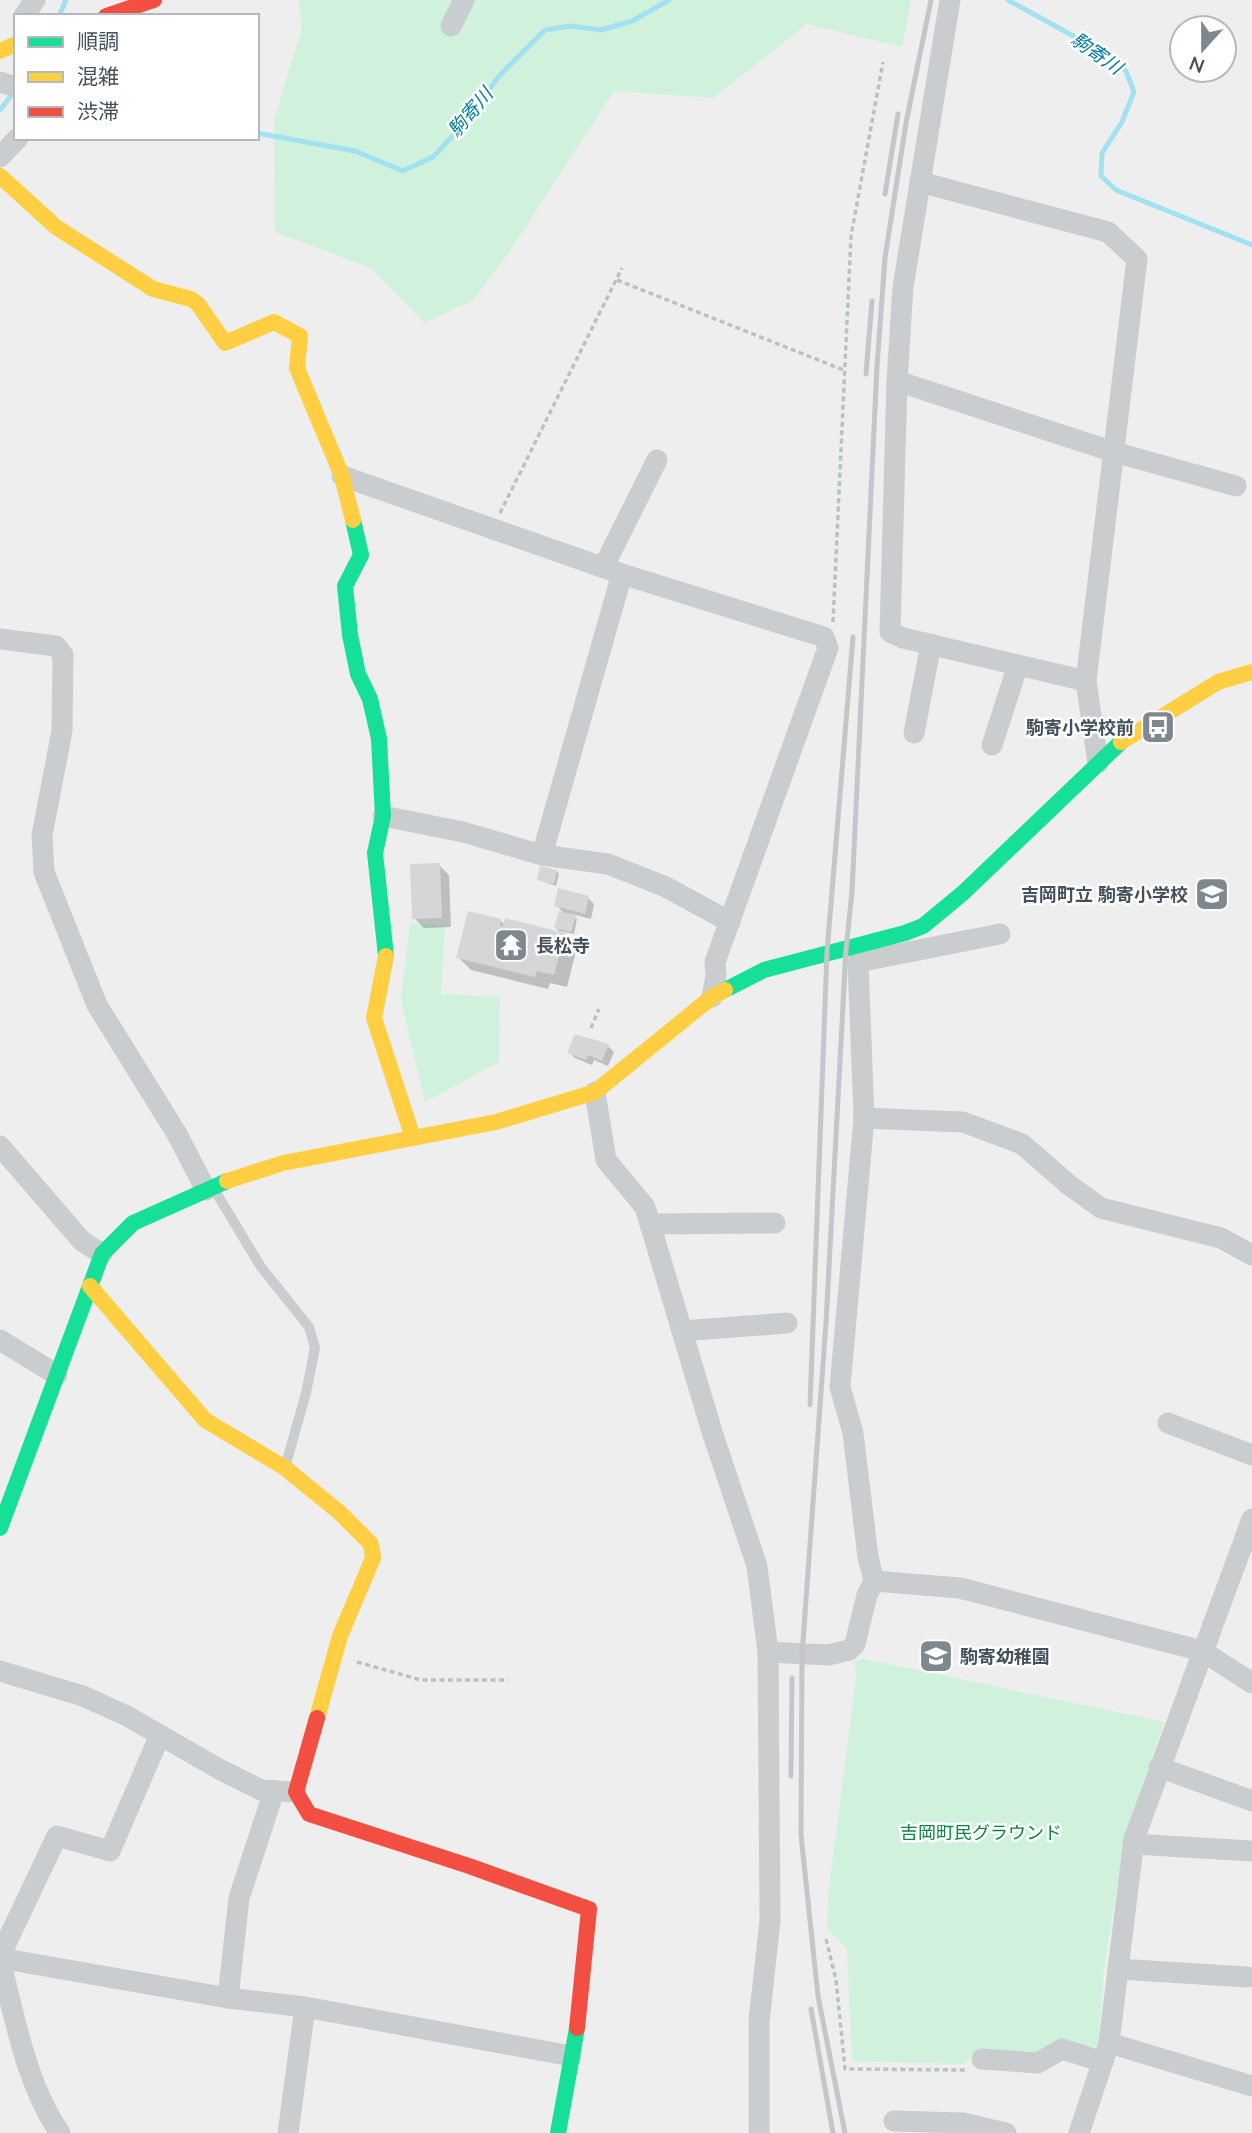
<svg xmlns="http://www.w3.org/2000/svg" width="1252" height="2133" viewBox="0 0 1252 2133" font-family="Mulish,'Noto Sans JP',sans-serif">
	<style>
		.green { fill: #d0f1dc }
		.shadow { fill: #0003 }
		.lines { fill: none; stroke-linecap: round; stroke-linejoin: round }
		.stream { stroke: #a1e1f2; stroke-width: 5 }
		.building { fill: #d6d6d9 }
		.path { stroke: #b6c4bf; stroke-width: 3.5; stroke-dasharray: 5 3.5; stroke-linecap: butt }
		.lane { stroke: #cacdcf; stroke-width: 10 }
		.street { stroke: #cacdcf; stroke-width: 21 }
		.fast { stroke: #16e098; stroke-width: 16 }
		.slow { stroke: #ffcf43; stroke-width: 16 }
		.jam { stroke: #f24e42; stroke-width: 16 }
		.rail { stroke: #c4c6c9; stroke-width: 5 }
		.labels { text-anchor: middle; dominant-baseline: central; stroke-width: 5; stroke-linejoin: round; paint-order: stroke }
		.poi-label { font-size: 18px; font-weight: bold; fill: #44515c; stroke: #fff; text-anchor: end }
		.park-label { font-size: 18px; fill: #0e8449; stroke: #fff }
		.water-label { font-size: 19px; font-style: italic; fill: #037b9b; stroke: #fff }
	</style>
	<rect width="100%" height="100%" fill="#efeeee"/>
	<!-- green -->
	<g class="green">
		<polygon points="299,0 911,0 902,47 807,24 713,98 614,91 512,248 473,300 425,323 371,268 275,232 274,120 302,28"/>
		<polygon points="410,923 445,926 441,994 500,997 499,1062 425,1102 401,1000"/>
		<polygon points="864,1659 1164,1722 1126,1832 1104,1968 1098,2048 1059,2043 1036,2056 978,2051 963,2064 852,2061 847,1949 827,1929 828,1895 856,1678 855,1661"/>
	</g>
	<!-- shadow -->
	<g class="shadow">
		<polygon points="439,865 449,875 451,927 424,928 414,918"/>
		<polygon points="557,871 559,874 556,886 539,880"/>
		<polygon points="588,898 594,904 591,919 572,914 577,919 574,934 560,931 577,947 567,987 550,983 548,989 471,970 458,957 500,920 505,925 562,934 556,928 565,914 556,905"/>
		<polygon points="608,1046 614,1052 608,1066 594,1060 592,1065 575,1058 569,1052"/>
	</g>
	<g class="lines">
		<!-- stream -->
		<g class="stream">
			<polyline points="1008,0 1095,48 1126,71 1134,92 1122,122 1102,153 1101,176 1116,190 1252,245"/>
			<polyline points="59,16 66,0"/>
			<polyline points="0,110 13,93"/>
			<polyline points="257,133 355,151 403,171 433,157 460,128 500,75 545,30 570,26 601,30 632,21 669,0"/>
		</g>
	</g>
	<!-- building -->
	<g class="building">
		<polygon points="440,863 442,918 412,919 410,864"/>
		<polygon points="540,866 557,870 554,884 537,880"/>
		<polygon points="558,888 589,896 585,914 554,906"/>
		<polygon points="468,911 501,919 500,925 503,926 505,918 565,933 554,975 537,971 535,977 456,958"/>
		<polygon points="559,911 576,915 571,932 554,928"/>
		<polygon points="575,1034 609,1044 602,1061 588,1055 586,1060 567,1053"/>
	</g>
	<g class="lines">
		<!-- path -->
		<g class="path">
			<polyline points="617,280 846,371"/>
			<polyline points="500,513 622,268"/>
			<polyline points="833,622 851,236 883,62"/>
			<polyline points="591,1028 599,1009"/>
			<polyline points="357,1662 421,1680 508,1680"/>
			<polyline points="826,1939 836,1980 845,2069 965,2070 968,2068"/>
		</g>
		<!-- lane -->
		<polyline class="lane" points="214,1189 261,1267 309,1327 315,1348 306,1393 286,1464"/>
		<!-- street -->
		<g class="street">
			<polyline points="950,0 903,287 897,381 890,632 903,638 1086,681"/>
			<polyline points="24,16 35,0"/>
			<polyline points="451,26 464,0"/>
			<polyline points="0,82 16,87"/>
			<polyline points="0,157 18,138"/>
			<polyline points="920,182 1108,232 1137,259 1086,681 1098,763"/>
			<polyline points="897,381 1114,452 1236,486"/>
			<polyline points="342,476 622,574 824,637 828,648 715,962 716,976 712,997"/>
			<polyline points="604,566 657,460"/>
			<polyline points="0,639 56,646 63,655 62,731 42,835 44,872 97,1005 177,1134 206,1190"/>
			<polyline points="914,733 931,644"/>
			<polyline points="992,745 1018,665"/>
			<polyline points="383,816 463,832 542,855 608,864 666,887 730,922"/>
			<polyline points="542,855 622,574"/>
			<polyline points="595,1092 606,1160 645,1207 713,1435 757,1566 768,1652 770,1921 759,2021 759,2133"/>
			<polyline points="864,1118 858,962 1000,934"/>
			<polyline points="0,1146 82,1241 102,1254"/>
			<polyline points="650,1224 775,1223"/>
			<polyline points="682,1331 787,1323"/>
			<polyline points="0,1340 57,1375"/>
			<polyline points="1168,1423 1252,1455"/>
			<polyline points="874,1581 960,1588 1202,1651 1252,1683"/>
			<polyline points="768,1652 828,1655 849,1650 855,1644 867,1595 874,1581 868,1557 853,1433 840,1387 864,1118 963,1122 1022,1144 1069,1185 1101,1208 1221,1238 1252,1255"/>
			<polyline points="0,1671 83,1696 127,1716 219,1769 261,1790 296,1792"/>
			<polyline points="1159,1767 1252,1801"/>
			<polyline points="1133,1844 1252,1851"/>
			<polyline points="0,1956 57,1836 110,1851 160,1735"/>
			<polyline points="0,1958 228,1998 305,2007 571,2056"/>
			<path d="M 0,1960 C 15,2018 26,2084 60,2133"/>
			<polyline points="1118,1969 1247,1977"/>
			<polyline points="228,1998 239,1898 274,1791"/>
			<polyline points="1109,2043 1252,2086"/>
			<polyline points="982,2059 1038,2063 1062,2049 1103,2062"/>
			<polyline points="894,2121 963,2123 1006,2133"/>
			<polyline points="288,2133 305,2007"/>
			<polyline points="1079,2133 1109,2043 1134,1839 1252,1519"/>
		</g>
		<!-- fast -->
		<g class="fast">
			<polyline points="353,520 361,555 345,586 350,635 358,674 370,699 379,739 383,816 375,853 386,956"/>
			<polyline points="725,990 764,970 905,933 923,926 963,893 1121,742"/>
			<polyline points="0,1528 102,1254 133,1223 227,1181"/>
			<polyline points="558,2133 577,2028"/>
		</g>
		<!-- slow -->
		<g class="slow">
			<polyline points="0,51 16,44"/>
			<polyline points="0,176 56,227 153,289 191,299 198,304 225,343 274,322 300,336 297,368 342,476 353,520"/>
			<polyline points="1121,742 1218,682 1252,672"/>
			<polyline points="386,956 374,1018 413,1138"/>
			<polyline points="227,1181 283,1163 496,1122 595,1092 712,997 725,990"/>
			<polyline points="90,1286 205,1420 285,1468 339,1512 371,1544 373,1558 340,1636 317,1718"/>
		</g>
		<!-- jam -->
		<g class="jam">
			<polyline points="106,16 154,0"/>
			<polyline points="317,1718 296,1792 309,1814 469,1866 589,1909 577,2028"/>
		</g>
		<!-- rail -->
		<g class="rail">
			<polyline points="885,194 898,114"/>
			<polyline points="866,374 872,301"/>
			<polyline points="810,1405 827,952 853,637"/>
			<polyline points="791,1776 792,1678"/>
			<polyline points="811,2009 833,2133"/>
			<polyline points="845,2133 818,1996 801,1835 802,1655 826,1323 846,949 852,892 877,366 885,258 906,123 931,0"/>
		</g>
	</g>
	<!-- icons -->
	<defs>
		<g id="bus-square" transform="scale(1.75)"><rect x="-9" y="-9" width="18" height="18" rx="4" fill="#80888f" stroke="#fff"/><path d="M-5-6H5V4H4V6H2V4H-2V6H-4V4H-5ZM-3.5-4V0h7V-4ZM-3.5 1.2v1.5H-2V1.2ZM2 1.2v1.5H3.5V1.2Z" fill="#fff"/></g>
		<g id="school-square" transform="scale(1.75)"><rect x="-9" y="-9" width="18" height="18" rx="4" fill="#80888f" stroke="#fff"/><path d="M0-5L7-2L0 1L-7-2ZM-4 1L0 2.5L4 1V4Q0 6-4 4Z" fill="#fff"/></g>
		<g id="temple-square" transform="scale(1.75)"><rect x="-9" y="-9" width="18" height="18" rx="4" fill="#80888f" stroke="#fff"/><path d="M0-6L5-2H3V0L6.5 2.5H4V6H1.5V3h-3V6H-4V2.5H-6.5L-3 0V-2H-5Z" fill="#fff"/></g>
	</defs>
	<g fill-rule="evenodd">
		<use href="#bus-square" x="1158" y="727"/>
		<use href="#school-square" x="1212" y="894"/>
		<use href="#temple-square" x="511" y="945"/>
		<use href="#school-square" x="936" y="1656"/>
	</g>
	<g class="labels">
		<!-- poi labels -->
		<g class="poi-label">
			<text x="1134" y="727">駒寄小学校前</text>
			<text x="1188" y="894">吉岡町立 駒寄小学校</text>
			<text x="536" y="945" text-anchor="start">長松寺</text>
			<text x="960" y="1656" text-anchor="start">駒寄幼稚園</text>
		</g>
		<!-- park labels -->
		<g class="park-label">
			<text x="981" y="1832">吉岡町民グラウンド</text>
		</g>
		<!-- water labels -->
		<g class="water-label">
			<text transform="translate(1097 53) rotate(35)">駒寄川</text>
			<text transform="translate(470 112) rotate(-50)">駒寄川</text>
		</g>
	</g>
	<!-- legend -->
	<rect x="14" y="14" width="245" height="126" fill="#ffffff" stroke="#b4b9be" stroke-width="2"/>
	<rect x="28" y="37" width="35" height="10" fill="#16e098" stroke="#b4b9be" stroke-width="2"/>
	<text x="77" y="49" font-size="21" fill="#44515c">順調</text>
	<rect x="28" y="72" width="35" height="10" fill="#ffcf43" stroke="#b4b9be" stroke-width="2"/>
	<text x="77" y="84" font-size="21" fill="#44515c">混雑</text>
	<rect x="28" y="107" width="35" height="10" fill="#f24e42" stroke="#b4b9be" stroke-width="2"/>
	<text x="77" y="119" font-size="21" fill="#44515c">渋滞</text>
	<!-- north arrow -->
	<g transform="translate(1203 49) rotate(201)"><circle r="33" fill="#ffffff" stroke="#b4b9be" stroke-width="2"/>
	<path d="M0-5L12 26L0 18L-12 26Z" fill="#80888f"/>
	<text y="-10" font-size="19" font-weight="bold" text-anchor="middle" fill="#44515c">N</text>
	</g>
</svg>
